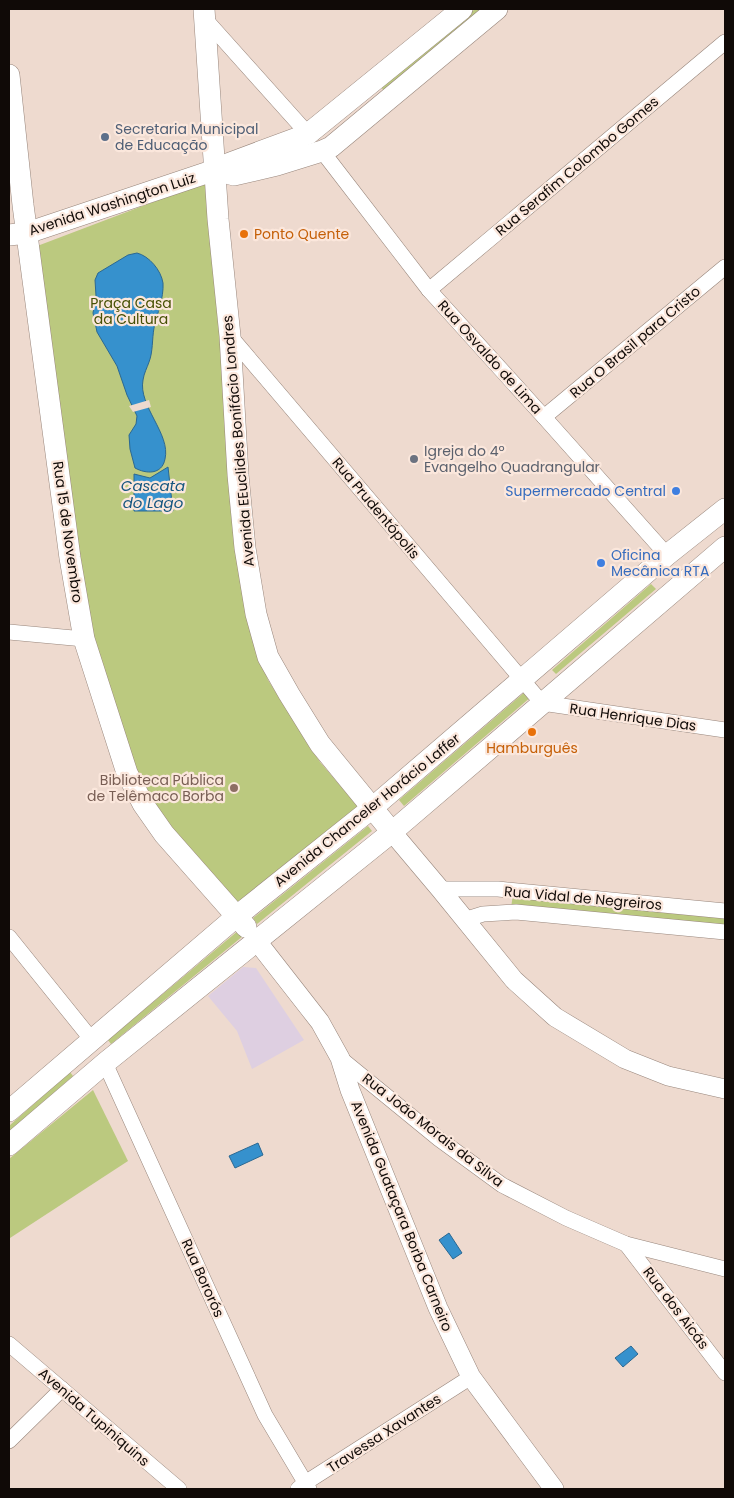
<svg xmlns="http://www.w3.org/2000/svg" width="734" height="1498" viewBox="0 0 734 1498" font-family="Poppins,sans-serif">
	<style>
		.commercial { fill: #decfe1 }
		.green { fill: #bbc97f }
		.water { fill: #3691cd; stroke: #2b6892 }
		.pier { fill: #eedacf }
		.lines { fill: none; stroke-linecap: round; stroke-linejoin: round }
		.minor-casing { stroke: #98867c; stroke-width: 16 }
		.tertiary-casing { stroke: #98867c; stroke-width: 20 }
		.secondary-casing { stroke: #98867c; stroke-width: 22 }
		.minor { stroke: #fff; stroke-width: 15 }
		.tertiary { stroke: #fff; stroke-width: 19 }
		.secondary { stroke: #fff; stroke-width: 21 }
		.service-dot { fill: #5c6f8a; stroke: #fbe7dc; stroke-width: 2 }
		.food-dot { fill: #e8710a; stroke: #fbe7dc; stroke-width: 2 }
		.worship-dot { fill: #6b7280; stroke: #fbe7dc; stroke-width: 2 }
		.shop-dot { fill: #3f7fe0; stroke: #fbe7dc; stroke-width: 2 }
		.education-dot { fill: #8d6e63; stroke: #fbe7dc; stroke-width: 2 }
		.labels { text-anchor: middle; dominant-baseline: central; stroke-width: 4.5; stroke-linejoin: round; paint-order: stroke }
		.service-label { font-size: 14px; fill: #4e5e75; stroke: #fbe7dc; text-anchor: start }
		.street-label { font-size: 14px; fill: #100a07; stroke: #fbe7dc }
		.food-label { font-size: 14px; fill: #c56008; stroke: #fbe7dc; text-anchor: start }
		.park-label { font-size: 14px; fill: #475105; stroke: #fbe7dc }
		.worship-label { font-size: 14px; fill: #5b616d; stroke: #fbe7dc; text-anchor: start }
		.shop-label { font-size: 14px; fill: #366cbe; stroke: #fbe7dc; text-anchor: end }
		.education-label { font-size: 14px; fill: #785e54; stroke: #fbe7dc; text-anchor: end }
		.water-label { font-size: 15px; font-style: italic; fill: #155680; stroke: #fbe7dc }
	</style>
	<rect width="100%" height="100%" fill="#eedacf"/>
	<!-- commercial -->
	<polygon class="commercial" points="243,967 256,968 304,1040 252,1069 237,1031 208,996"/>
	<!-- green -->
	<g class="green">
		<polygon points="475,9 483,9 384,91 381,87"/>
		<polygon points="211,180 244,604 268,680 320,762 362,811 236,907 149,804 97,662 32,248"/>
		<polygon points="651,584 656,589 556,674 552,670"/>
		<polygon points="526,691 532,696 404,806 399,800"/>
		<polygon points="368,826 372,831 257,924 253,918"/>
		<polygon points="513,894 725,914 725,929 511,908"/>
		<polygon points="239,930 243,936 111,1044 108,1040"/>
		<polygon points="70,1072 73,1076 9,1132 9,1126"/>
		<polygon points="93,1090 128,1161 10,1238 9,1159"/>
	</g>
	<!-- water -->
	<g class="water">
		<path d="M 137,253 C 149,256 161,270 163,283 C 164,298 157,314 154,328 C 152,339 153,352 149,362 C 147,368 144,373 143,380 C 138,406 171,434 165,459 C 162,475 146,474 135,468 L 130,449 L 129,435 L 136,424 L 137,416 L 127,395 L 117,366 L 97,332 L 93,313 L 96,296 L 95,280 L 98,273 L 128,255 Z"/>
		<polygon points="168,467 173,511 134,511 134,474 150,478"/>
		<polygon points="258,1143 263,1155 235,1168 229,1156"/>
		<polygon points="449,1233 462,1253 453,1259 439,1240"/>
		<polygon points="631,1346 638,1354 623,1367 615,1358"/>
	</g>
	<!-- pier -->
	<polygon class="pier" points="149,400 151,407 133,412 129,406"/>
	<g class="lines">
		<!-- minor casing -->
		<g class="minor-casing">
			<g id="minor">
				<polyline points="205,19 308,134"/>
				<polyline points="322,151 429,290 544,417 667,555"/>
				<polyline points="429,290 725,42"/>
				<polyline points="230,336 542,703 725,730"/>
				<polyline points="544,417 725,267"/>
				<polyline points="9,632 84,639"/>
				<polyline points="440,889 498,889 725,911"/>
				<polyline points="464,920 483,914 516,912 725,932"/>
				<polyline points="9,937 92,1040"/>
				<polyline points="340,1058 439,1139 502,1185 566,1218 626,1244 725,1269"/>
				<polyline points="105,1063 265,1415 309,1489"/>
				<polyline points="626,1244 725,1373"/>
				<polyline points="9,1344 179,1489"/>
				<polyline points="9,1441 62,1389"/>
				<polyline points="298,1489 305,1483 471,1377"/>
			</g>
		</g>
		<!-- tertiary casing -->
		<g class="tertiary-casing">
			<g id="tertiary">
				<polyline points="392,832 440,889 514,980 555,1017 625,1059 668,1076 725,1089"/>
				<polyline points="256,940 320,1022 340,1058 350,1090 438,1308 471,1377 554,1489"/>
			</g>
		</g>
		<!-- secondary casing -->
		<g class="secondary-casing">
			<g id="secondary">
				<polyline points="204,9 218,219 230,336 238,475 245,548 256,614 268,657 289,694 320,744 392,832"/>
				<polyline points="9,75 23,205 70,558 84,639 127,773 143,804 164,834 246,927"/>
				<polyline points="223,172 234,175 277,165 322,151 331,147 497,9"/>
				<polyline points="9,235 27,233 215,170 230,163 308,134 462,9"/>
				<polyline points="9,1111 237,916 371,809 667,555 725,509"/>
				<polyline points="9,1145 105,1063 392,832 725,547"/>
			</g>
		</g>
		<!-- minor -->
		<use href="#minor" class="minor"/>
		<!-- tertiary -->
		<use href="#tertiary" class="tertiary"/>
		<!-- secondary -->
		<use href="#secondary" class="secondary"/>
	</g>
	<!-- markers -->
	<circle class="service-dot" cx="105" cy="137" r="5"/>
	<g class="food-dot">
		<circle cx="244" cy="234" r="5"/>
		<circle cx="532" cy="732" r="5"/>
	</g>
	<circle class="worship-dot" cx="414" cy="459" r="5"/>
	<g class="shop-dot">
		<circle cx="676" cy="491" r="5"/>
		<circle cx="601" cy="563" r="5"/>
	</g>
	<circle class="education-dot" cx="234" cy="788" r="5"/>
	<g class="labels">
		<!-- service labels -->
		<g class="service-label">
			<text x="115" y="129">Secretaria Municipal<tspan x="115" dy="16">de Educação</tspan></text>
		</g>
		<!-- street labels -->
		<g class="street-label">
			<text transform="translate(577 166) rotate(-40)">Rua Serafim Colombo Gomes</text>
			<text transform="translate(112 204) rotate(-18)">Avenida Washington Luiz</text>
			<text transform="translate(635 342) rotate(-40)">Rua O Brasil para Cristo</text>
			<text transform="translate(490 357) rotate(48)">Rua Osvaldo de Lima</text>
			<text transform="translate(238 441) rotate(-95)">Avenida EEuclides Bonifácio Londres</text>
			<text transform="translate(376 508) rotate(50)">Rua Prudentópolis</text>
			<text transform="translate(68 532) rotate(82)">Rua 15 de Novembro</text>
			<text transform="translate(633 717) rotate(8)">Rua Henrique Dias</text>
			<text transform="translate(367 810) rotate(-39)">Avenida Chanceler Horácio Laffer</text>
			<text transform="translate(583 898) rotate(5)">Rua Vidal de Negreiros</text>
			<text transform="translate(433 1130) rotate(38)">Rua João Morais da Silva</text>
			<text transform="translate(402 1216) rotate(68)">Avenida Guataçara Borba Carneiro</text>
			<text transform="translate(203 1278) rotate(66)">Rua Bororós</text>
			<text transform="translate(676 1308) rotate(53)">Rua dos Aicás</text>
			<text transform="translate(94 1417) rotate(41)">Avenida Tupiniquins</text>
			<text transform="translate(384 1433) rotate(-33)">Travessa Xavantes</text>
		</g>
		<!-- food labels -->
		<g class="food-label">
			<text x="254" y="234">Ponto Quente</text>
			<text x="532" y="748" text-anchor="middle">Hamburguês</text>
		</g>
		<!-- park labels -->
		<g class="park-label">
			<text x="131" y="303">Praça Casa<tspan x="131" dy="16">da Cultura</tspan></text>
		</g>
		<!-- worship labels -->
		<g class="worship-label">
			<text x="424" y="451">Igreja do 4º<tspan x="424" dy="16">Evangelho Quadrangular</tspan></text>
		</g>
		<!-- shop labels -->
		<g class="shop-label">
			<text x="666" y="491">Supermercado Central</text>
			<text x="611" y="555" text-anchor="start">Oficina<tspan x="611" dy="16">Mecânica RTA</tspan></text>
		</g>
		<!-- education labels -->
		<g class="education-label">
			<text x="224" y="780">Biblioteca Pública<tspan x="224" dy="16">de Telêmaco Borba</tspan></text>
		</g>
		<!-- water labels -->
		<g class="water-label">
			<text x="153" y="485">Cascata<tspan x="153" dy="17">do Lago</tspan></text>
		</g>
	</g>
	<!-- border -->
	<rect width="734" height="1498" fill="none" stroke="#100a07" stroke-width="20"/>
</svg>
